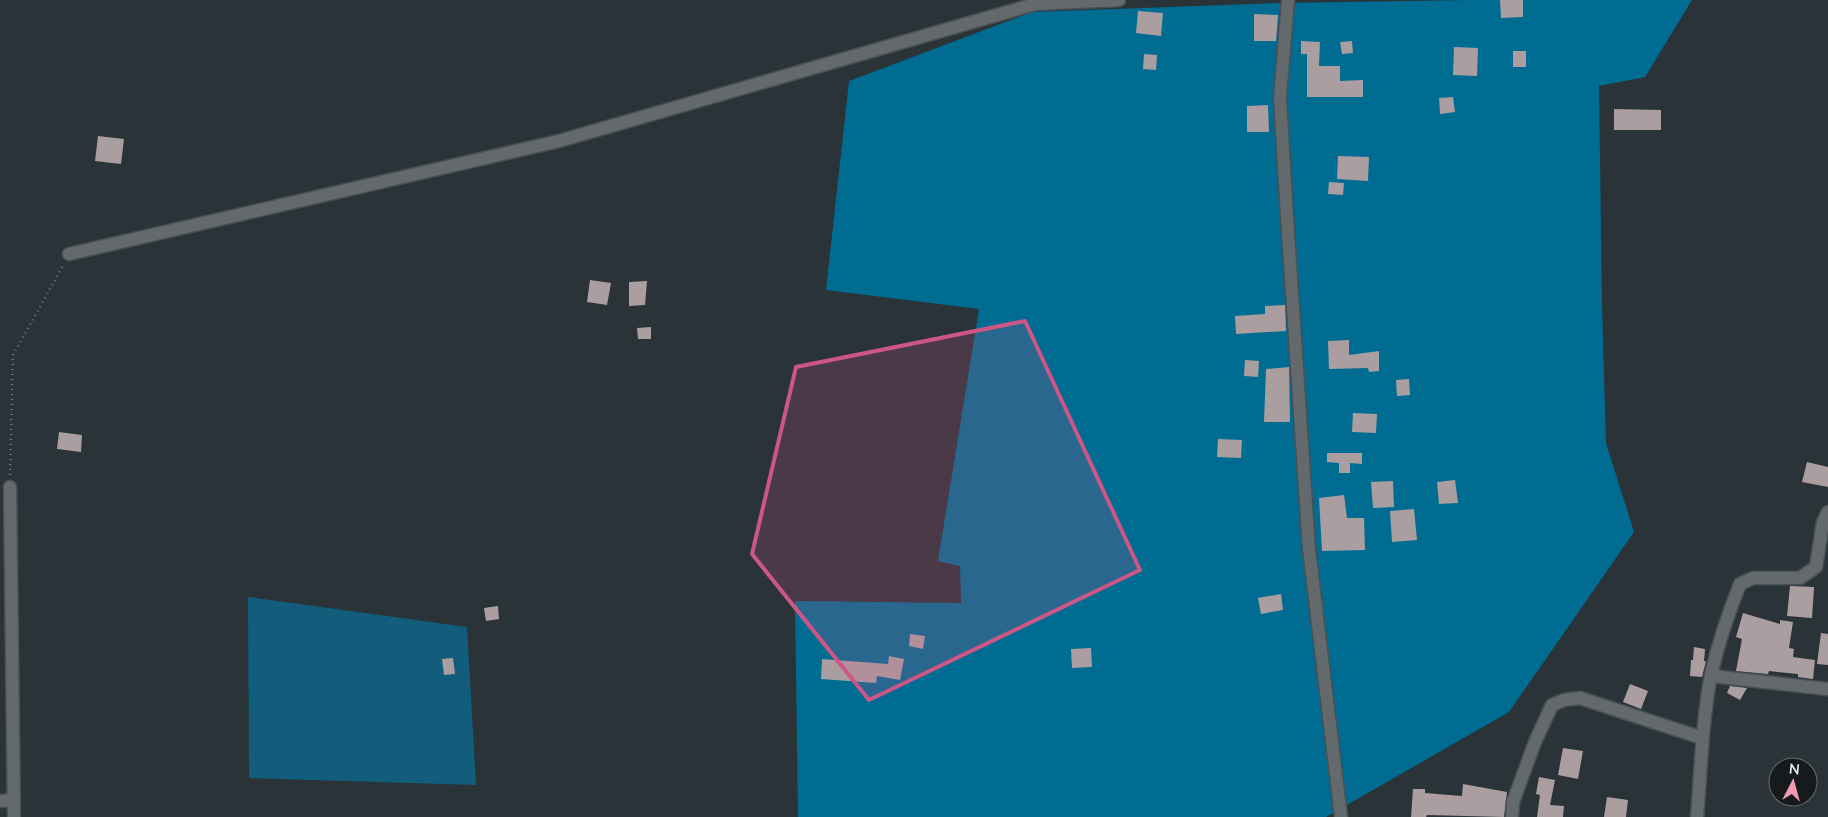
<svg xmlns="http://www.w3.org/2000/svg" width="1828" height="817" viewBox="0 0 1828 817" font-family="Lato,sans-serif">
	<style>
		.green { fill: #115d7b }
		.forest { fill: #006c92 }
		.building { fill: #ab9ea1 }
		.lines { fill: none; stroke-linecap: round; stroke-linejoin: round }
		.minor-casing { stroke: #475055; stroke-width: 15 }
		.path { stroke: #6e767a; stroke-width: 2.5; stroke-dasharray: 1 4; stroke-linecap: butt }
		.minor { stroke: #64696b; stroke-width: 12 }
		.marked { fill: #cc5686; fill-opacity: 0.2; stroke: #cc5686; stroke-width: 4; stroke-linejoin: round }
	</style>
	<rect width="100%" height="100%" fill="#2a3338"/>
	<!-- green -->
	<polygon class="green" points="248,597 467,627 476,785 249,778"/>
	<!-- forest -->
	<polygon class="forest" points="1471,0 1692,0 1645,77 1599,86 1602,304 1606,443 1634,532 1509,712 1326,817 798,817 795,601 961,603 960,566 938,561 979,309 826,290 849,81 1032,12 1280,3"/>
	<!-- building -->
	<g class="building">
		<polygon points="1500,0 1523,0 1523,17 1501,18"/>
		<polygon points="1138,11 1163,13 1161,36 1136,33"/>
		<polygon points="1254,14 1278,15 1276,41 1254,41"/>
		<polygon points="1301,41 1320,42 1319,66 1340,66 1340,81 1363,80 1363,97 1307,97 1307,54 1301,54"/>
		<polygon points="1352,41 1353,53 1342,54 1340,42"/>
		<polygon points="1454,47 1478,48 1477,76 1453,75"/>
		<rect x="1513" y="51" width="13" height="16"/>
		<polygon points="1144,54 1157,55 1156,70 1143,69"/>
		<polygon points="1453,97 1455,112 1440,114 1439,98"/>
		<polygon points="1268,105 1269,132 1247,132 1247,106"/>
		<polygon points="1614,109 1661,110 1661,130 1614,130"/>
		<polygon points="98,136 124,139 121,164 95,161"/>
		<polygon points="1338,156 1369,157 1368,181 1337,179"/>
		<polygon points="1329,182 1344,183 1343,195 1328,194"/>
		<polygon points="590,280 611,283 607,305 587,302"/>
		<polygon points="647,281 645,305 629,306 629,282"/>
		<polygon points="1285,305 1286,331 1236,334 1235,316 1265,314 1265,306"/>
		<polygon points="651,327 651,339 638,339 637,328"/>
		<polygon points="1349,340 1349,355 1379,351 1379,371 1369,372 1368,368 1329,369 1328,341"/>
		<polygon points="1245,360 1259,361 1258,377 1244,376"/>
		<polygon points="1289,367 1290,422 1264,422 1266,369"/>
		<polygon points="1409,379 1410,395 1397,396 1396,380"/>
		<polygon points="1353,413 1377,414 1376,433 1352,432"/>
		<polygon points="59,432 82,435 81,452 57,449"/>
		<polygon points="1218,439 1242,440 1241,458 1217,457"/>
		<polygon points="1327,453 1362,453 1362,464 1350,463 1350,473 1339,473 1339,463 1327,462"/>
		<polygon points="1807,462 1828,467 1828,487 1802,482"/>
		<polygon points="1455,480 1458,503 1439,504 1437,482"/>
		<polygon points="1393,481 1394,507 1373,508 1371,482"/>
		<polygon points="1344,495 1347,518 1364,518 1365,550 1322,551 1319,498"/>
		<polygon points="1414,509 1417,540 1392,542 1390,511"/>
		<polygon points="1790,586 1814,587 1812,618 1787,616"/>
		<polygon points="1281,594 1283,610 1261,614 1258,598"/>
		<polygon points="498,606 499,619 486,621 484,608"/>
		<polygon points="1743,613 1780,624 1780,620 1793,622 1789,648 1794,649 1793,657 1815,660 1813,679 1798,677 1798,674 1769,671 1768,674 1736,671 1742,639 1736,637"/>
		<polygon points="1821,633 1828,634 1828,665 1817,664"/>
		<polygon points="910,634 925,636 923,649 909,646"/>
		<polygon points="1694,647 1705,649 1704,661 1706,661 1702,677 1690,676 1691,660 1693,660"/>
		<polygon points="1091,648 1092,667 1072,668 1071,649"/>
		<polygon points="889,656 904,659 900,680 877,676 876,683 821,679 822,659 888,664"/>
		<polygon points="453,658 455,674 444,675 442,659"/>
		<polygon points="1630,684 1648,691 1641,709 1623,702"/>
		<polygon points="1730,686 1747,688 1740,700 1727,693"/>
		<polygon points="1563,748 1583,751 1578,779 1558,775"/>
		<polygon points="1539,777 1555,780 1550,805 1564,806 1563,817 1537,817 1540,795 1536,794"/>
		<polygon points="1463,784 1507,792 1504,817 1427,815 1426,817 1411,817 1413,789 1425,789 1425,793 1462,796"/>
		<polygon points="1607,797 1628,800 1626,817 1604,817"/>
	</g>
	<g class="lines">
		<!-- minor casing -->
		<g class="minor-casing">
			<g id="minor">
				<polyline points="1288,0 1280,97 1287,217 1309,549 1341,817"/>
				<polyline points="69,254 559,141 1035,4 1119,0"/>
				<polyline points="10,487 14,817"/>
				<polyline points="1711,676 1828,689"/>
				<polyline points="0,801 14,800"/>
				<polyline points="1512,817 1513,802 1535,742 1552,705 1564,700 1580,698 1702,738"/>
				<path d="M 1697,817 C 1701,770 1702,722 1711,675 C 1718,644 1728,614 1740,584 L 1753,578 L 1800,578 L 1816,567 L 1823,522 L 1828,512"/>
			</g>
		</g>
		<!-- path -->
		<polyline class="path" points="10,475 13,355 64,264"/>
		<!-- minor -->
		<use href="#minor" class="minor"/>
	</g>
	<!-- marked area -->
	<path class="marked" d="M 1025,321 L 1140,570 L 869,700 L 752,554 L 796,367 Z"/>
	<!-- north arrow -->
	<g transform="translate(1793 782) rotate(6)"><circle r="24" fill="#161a1d" stroke="#686c6f"/>
	<path d="M0-4L9 19L0 12L-9 19Z" fill="#f19ab2"/>
	<text y="-8" font-size="14" font-weight="bold" text-anchor="middle" fill="#e2e8eb">N</text>
	</g>
</svg>
